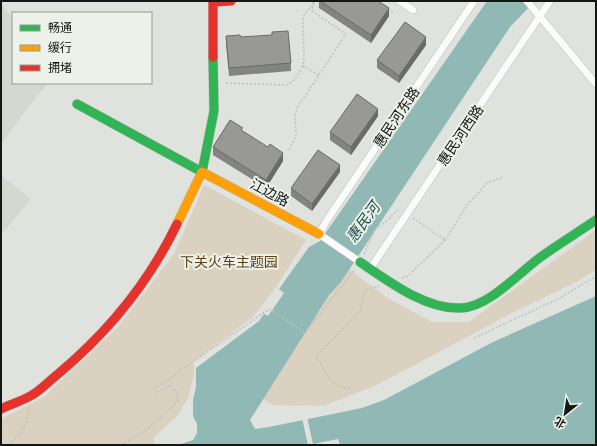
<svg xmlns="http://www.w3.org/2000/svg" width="597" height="446" viewBox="0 0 597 446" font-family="Manrope,'Noto Sans SC',sans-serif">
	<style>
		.built { fill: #d3d9cf }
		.green { fill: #dad1c1 }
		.water { fill: #90b9b6 }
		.pier { fill: #e0e2de }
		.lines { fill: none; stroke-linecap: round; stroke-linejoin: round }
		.street-casing { stroke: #bdbfbc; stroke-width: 8 }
		.fast-casing { stroke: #bdbfbc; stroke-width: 10 }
		.slow-casing { stroke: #bdbfbc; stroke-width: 10 }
		.jam-casing { stroke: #bdbfbc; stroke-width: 10 }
		.path { stroke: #c0c0c0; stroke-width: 1.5; stroke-dasharray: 2 2; stroke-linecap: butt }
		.street { stroke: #fafbfa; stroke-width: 7 }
		.fast { stroke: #30b455; stroke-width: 9 }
		.slow { stroke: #ff9f0a; stroke-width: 9 }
		.jam { stroke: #e5322d; stroke-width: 9 }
		.wall { fill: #838481 }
		.shaded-wall { fill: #6a6b69 }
		.building { fill: #989996; stroke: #6a6b69 }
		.labels { text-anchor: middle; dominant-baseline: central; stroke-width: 4; stroke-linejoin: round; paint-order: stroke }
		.street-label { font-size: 14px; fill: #141613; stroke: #ecf1e9 }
		.park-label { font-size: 14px; fill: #5c3f12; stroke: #ecf1e9 }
		.water-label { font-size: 15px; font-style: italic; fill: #1d4f4e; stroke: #ecf1e9 }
	</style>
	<rect width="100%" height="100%" fill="#e0e2de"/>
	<!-- built -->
	<g class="built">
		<polygon points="1,4 13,18 13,83 48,83 29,106 1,145"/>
		<polygon points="1,175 31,199 4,232 1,230"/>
	</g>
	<!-- green -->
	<g class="green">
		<polygon points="204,185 306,240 277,286 253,317 193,362 195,371 188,398 177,416 153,438 155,444 153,445 1,445 1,419 44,397 118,327 174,254"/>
		<polygon points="596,230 596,270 578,281 512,313 377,385 324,406 273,405 261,398 345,266 386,297 432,322 469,322"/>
	</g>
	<!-- water -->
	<polygon class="water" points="487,1 535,1 510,27 341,282 329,295 250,420 255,429 269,427 362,408 384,400 493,342 596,296 596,445 178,445 193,440 197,433 197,424 193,416 193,400 196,387 196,368 259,321 264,314 268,316 284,293 279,289 309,247 320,241"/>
	<!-- pier -->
	<polygon class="pier" points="307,417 313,444 338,439 340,445 308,445 302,418"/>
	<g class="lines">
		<!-- street casing -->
		<g class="street-casing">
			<g id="street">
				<polyline points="400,1 413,10"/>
				<polyline points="527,1 596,84"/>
				<polyline points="360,262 319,234 327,220 474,1"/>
				<polyline points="370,269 550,1"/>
			</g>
		</g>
		<!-- fast casing -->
		<g class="fast-casing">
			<g id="fast">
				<polyline points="77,104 202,172 214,111 213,57"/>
				<path d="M 360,262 C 388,281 426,310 461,308 C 488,307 517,275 538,259 C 557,245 577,233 596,220"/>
			</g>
		</g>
		<!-- slow casing -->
		<g class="slow-casing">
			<polyline id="slow" points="177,224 202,172 319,234"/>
		</g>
		<!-- jam casing -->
		<g class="jam-casing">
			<g id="jam">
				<polyline points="213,57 213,2 231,1"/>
				<path d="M 1,409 C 11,404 22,401 32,395 C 41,390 49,381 58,374 C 107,333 149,282 177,224"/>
			</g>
		</g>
		<!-- path -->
		<g class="path">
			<polyline points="388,9 393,13"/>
			<polyline points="303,66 319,75"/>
			<path d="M 226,83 L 287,85 C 295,81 302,70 304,61 L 303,18 L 305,13 L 313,5 L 313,2 L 312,1"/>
			<polyline points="289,150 296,136 295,116 297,108 346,34 312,11 313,5 316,1"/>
			<polyline points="413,218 445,240 468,204 487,183 503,177"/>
			<polyline points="364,254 375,229 388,220 397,210 399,211"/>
			<polyline points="402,278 408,276 445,240"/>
			<polyline points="474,338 558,299 596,276"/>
			<polyline points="350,389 337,386 330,380 316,356 360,311 365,290 379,286"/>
			<polyline points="9,445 24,428 30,407"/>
			<polyline points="121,445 146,430 178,401 177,392 170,385 156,393 154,389 269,309 305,333 355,269"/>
		</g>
		<!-- street -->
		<use href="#street" class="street"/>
		<!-- fast -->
		<use href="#fast" class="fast"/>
		<!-- slow -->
		<use href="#slow" class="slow"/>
		<!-- jam -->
		<use href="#jam" class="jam"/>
	</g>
	<!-- wall -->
	<g class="wall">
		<polygon points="319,1 378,1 389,16 371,43 319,8"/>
		<polygon points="226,36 241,37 291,63 291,71 229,76 226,44"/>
		<polygon points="426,45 399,83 377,68 377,60"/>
		<polygon points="378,116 351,155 330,140 330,132"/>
		<polygon points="243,131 283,161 266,188 213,155 213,147"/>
		<polygon points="340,172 312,211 291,196 291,188"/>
	</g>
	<!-- shaded-wall -->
	<g class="shaded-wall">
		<polygon points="389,8 389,16 371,43 371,35"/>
		<polygon points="426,37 426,45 399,83 399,76"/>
		<polygon points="378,109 378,116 351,155 351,147"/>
		<polygon points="283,153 283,161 266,188 266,180"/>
		<polygon points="340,165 340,172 312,211 312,204"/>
	</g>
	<!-- building -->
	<g class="building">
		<polygon points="320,1 378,1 389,8 371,35"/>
		<polygon points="405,22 426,37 399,76 377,60"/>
		<polygon points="288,31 291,63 229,68 226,36 240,35 241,37 272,35 272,32"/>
		<polygon points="357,94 378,109 351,147 330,132"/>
		<polygon points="230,120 243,128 241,130 268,147 270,144 283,153 266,180 213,147"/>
		<polygon points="318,150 340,165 312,204 291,188"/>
	</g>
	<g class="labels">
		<!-- street labels -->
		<g class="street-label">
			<text transform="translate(396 117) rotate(-56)">惠民河东路</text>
			<text transform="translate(460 135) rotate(-56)">惠民河西路</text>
			<text transform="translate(270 192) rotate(28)">江边路</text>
		</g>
		<!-- park labels -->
		<g class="park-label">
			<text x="229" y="261">下关火车主题园</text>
		</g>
		<!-- water labels -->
		<g class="water-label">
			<text transform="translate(363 222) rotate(-54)">惠民河</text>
		</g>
	</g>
	<!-- border -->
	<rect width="597" height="446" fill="none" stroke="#141613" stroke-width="4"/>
	<!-- legend -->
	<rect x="12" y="12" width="140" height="72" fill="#ecf1e9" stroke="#969993"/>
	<rect x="20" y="25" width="20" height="6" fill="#30b455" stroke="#969993"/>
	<text x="48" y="32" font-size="12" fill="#141613">畅通</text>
	<rect x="20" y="45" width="20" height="6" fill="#ff9f0a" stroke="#969993"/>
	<text x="48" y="52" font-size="12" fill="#141613">缓行</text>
	<rect x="20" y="65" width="20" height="6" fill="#e5322d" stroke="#969993"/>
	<text x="48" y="72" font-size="12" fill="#141613">拥堵</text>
	<!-- north arrow -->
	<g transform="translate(565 414) rotate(210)" stroke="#ecf1e9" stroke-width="3" paint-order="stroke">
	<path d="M0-3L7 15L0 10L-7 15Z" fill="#141613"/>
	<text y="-6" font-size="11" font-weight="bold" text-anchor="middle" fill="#141613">北</text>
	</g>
</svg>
